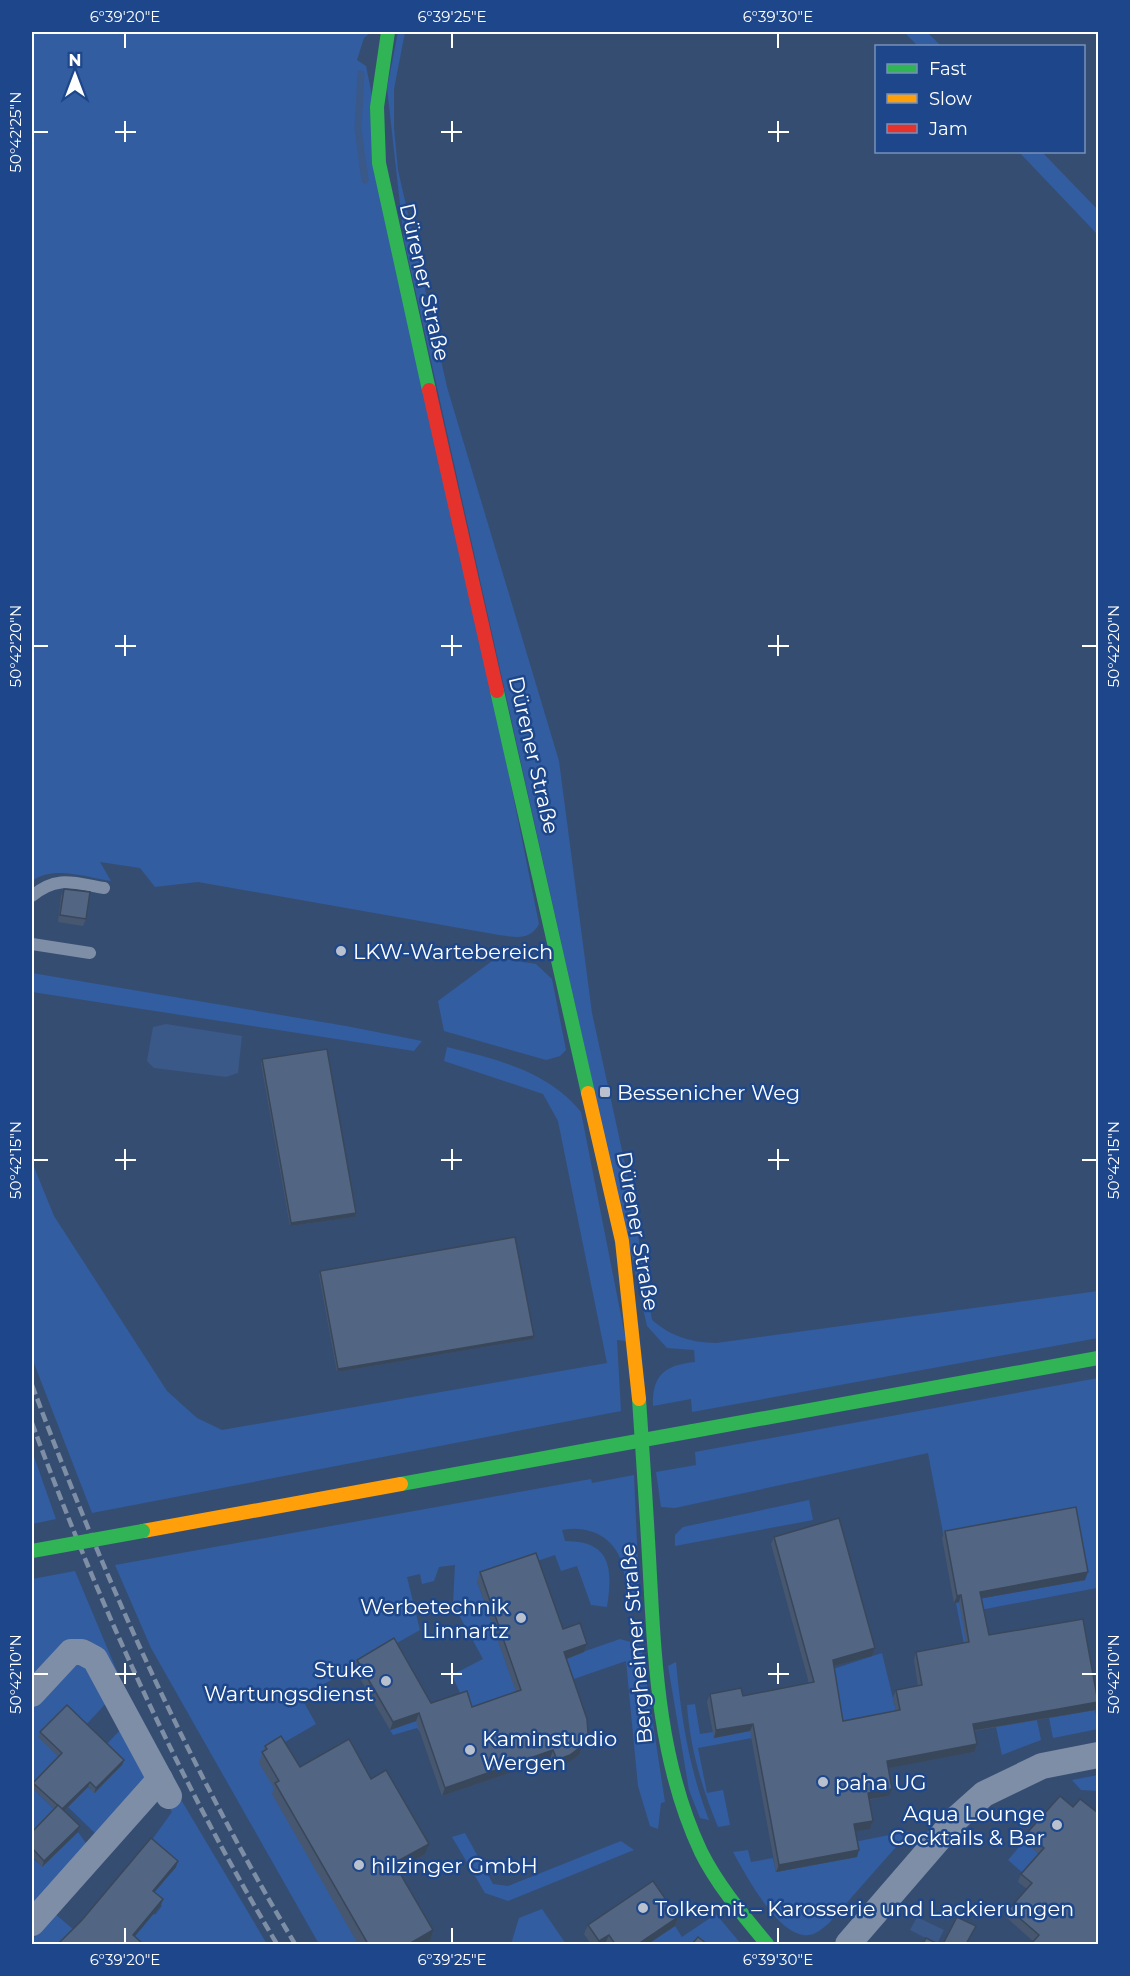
<svg xmlns="http://www.w3.org/2000/svg" width="1130" height="1976" viewBox="0 0 1130 1976" font-family="Montserrat,sans-serif">
	<style>
		.green { fill: #325da1 }
		.water { fill: #3a5888 }
		.lines { fill: none; stroke-linecap: round; stroke-linejoin: round }
		.stream { stroke: #3a5888; stroke-width: 7 }
		.lane { stroke: #7d8ea6; stroke-width: 12 }
		.street { stroke: #7d8ea6; stroke-width: 26 }
		.fast { stroke: #30b455; stroke-width: 14 }
		.slow { stroke: #ff9f0a; stroke-width: 14 }
		.jam { stroke: #e5322d; stroke-width: 14 }
		.rail { stroke: #7d8ea5; stroke-width: 4.5; stroke-dasharray: 10 4.5; stroke-linecap: butt }
		.fast-bridge { stroke: #30b455; stroke-width: 14 }
		.wall { fill: #475770 }
		.shaded-wall { fill: #39475b }
		.building { fill: #526582; stroke: #39475b; stroke-width: 1.5 }
		.ticks { fill: none; stroke: #fff; stroke-width: 2 }
		.poi-dot { fill: #b9c1ce; stroke: #1d478a; stroke-width: 2 }
		.labels { text-anchor: middle; dominant-baseline: central; stroke-width: 5; stroke-linejoin: round; paint-order: stroke }
		.street-label { font-size: 21px; fill: #fff; stroke: #1d478a }
		.poi-label { font-size: 21px; fill: #fff; stroke: #1d478a; text-anchor: start }
		.neatline { fill: none; stroke: #fff; stroke-width: 2 }
		.ticks-label { font-size: 15px; text-anchor: middle; fill: #fff }
	</style>
	<rect width="100%" height="100%" fill="#364d72"/>
	<!-- green -->
	<g class="green">
		<path d="M 32,32 L 371,32 L 364,38 L 357,60 L 366,66 L 539,924 C 530,941 516,937 499,935 L 198,882 L 155,887 L 140,868 L 100,862 L 111,881 C 86,877 53,865 32,881 Z"/>
		<path d="M 398,32 L 405,32 L 394,89 L 394,128 L 398,170 L 447,387 L 559,761 L 592,1013 L 630,1187 L 652,1320 C 672,1337 690,1342 716,1343 L 1098,1291 L 1098,1338 L 692,1412 L 691,1399 L 653,1406 C 652,1375 665,1365 695,1362 L 694,1350 L 667,1348 L 647,1326 L 404,240 L 387,88 Z"/>
		<polygon points="904,32 927,32 941,46 918,46"/>
		<polygon points="1019,152 1042,152 1098,210 1098,235"/>
		<polygon points="496,958 536,964 552,979 566,1050 560,1056 546,1060 444,1031 438,1001"/>
		<polygon points="32,973 346,1026 422,1041 414,1051 32,992"/>
		<path d="M 447,1047 C 496,1059 548,1071 581,1112 L 626,1341 L 617,1340 L 621,1411 L 92,1513 L 32,1358 L 32,1162 L 54,1216 L 167,1391 L 197,1418 L 222,1430 L 607,1363 L 558,1121 L 543,1094 L 444,1061 Z"/>
		<polygon points="1098,1378 1098,1594 1097,1588 980,1610 971,1680 956,1603 1085,1580 1073,1515 944,1538 928,1453 675,1508 661,1507 656,1472 696,1465 695,1452"/>
		<polygon points="32,1451 56,1519 32,1524"/>
		<path d="M 634,1475 L 640,1612 L 627,1606 C 624,1595 626,1584 624,1573 C 620,1540 592,1524 562,1530 L 565,1541 C 611,1541 613,1568 607,1607 L 591,1605 L 577,1566 L 561,1571 L 555,1555 L 477,1581 L 511,1677 L 620,1639 L 641,1645 L 665,1802 L 661,1803 L 658,1829 L 650,1826 L 638,1786 L 626,1661 L 420,1732 L 417,1728 L 393,1735 L 390,1730 L 465,1704 L 452,1675 L 483,1659 L 453,1604 L 455,1565 L 439,1567 L 434,1581 L 422,1584 L 420,1574 L 407,1577 L 420,1630 L 301,1697 L 316,1724 L 278,1746 L 275,1792 L 359,1944 L 319,1944 L 151,1648 L 115,1565 L 591,1479 L 592,1483 Z"/>
		<polygon points="809,1500 813,1520 675,1546 675,1535 683,1527"/>
		<polygon points="75,1571 137,1719 89,1640 76,1640 32,1686 32,1579"/>
		<path d="M 882,1653 L 896,1711 L 698,1748 L 707,1793 L 723,1790 L 730,1825 L 718,1827 C 702,1788 690,1748 687,1705 L 695,1704 L 700,1734 L 713,1732 L 714,1738 L 792,1697 L 790,1687 L 809,1684 L 808,1679 L 828,1674 L 827,1671 Z"/>
		<polygon points="77,1659 90,1660 110,1699 83,1728 39,1737 60,1758 38,1794 56,1811 32,1836 32,1706"/>
		<path d="M 676,1662 C 681,1717 689,1769 709,1820 L 700,1818 L 689,1790 L 668,1666 Z"/>
		<polygon points="1095,1710 1098,1729 1053,1738 1049,1718"/>
		<polygon points="1037,1720 1041,1740 1002,1755 996,1727"/>
		<polygon points="125,1725 151,1775 98,1836 68,1807 83,1783 95,1793 121,1765 103,1748"/>
		<polygon points="1098,1775 1098,1791 1081,1790 1072,1780"/>
		<polygon points="177,1793 267,1944 135,1944 129,1919 142,1904 155,1915 162,1906 151,1896 176,1867 149,1844 172,1812 164,1799"/>
		<path d="M 910,1831 L 829,1923 C 823,1928 817,1934 809,1935 C 779,1939 746,1875 733,1852 L 748,1850 L 751,1862 L 773,1858 L 776,1872 L 856,1857 L 854,1842 Z"/>
		<polygon points="78,1832 88,1846 32,1909 32,1858 42,1866"/>
		<polygon points="465,1833 493,1884 508,1886 621,1841 634,1850 508,1901 485,1893 452,1837"/>
		<polygon points="1024,1841 1061,1873 1075,1919 1008,1860"/>
		<polygon points="542,1909 566,1944 511,1944 519,1918"/>
		<polygon points="54,1913 74,1930 60,1944 36,1944 32,1940"/>
		<polygon points="716,1914 741,1944 648,1944 675,1926 682,1937"/>
	</g>
	<!-- water -->
	<g class="water">
		<polygon points="166,1024 242,1036 238,1073 226,1077 154,1068 147,1061 153,1027"/>
		<polygon points="917,1917 944,1930 937,1944 910,1930"/>
	</g>
	<g class="lines">
		<!-- stream -->
		<polyline class="stream" points="361,74 358,129 365,180"/>
		<!-- lane -->
		<g class="lane">
			<path d="M 32,896 C 57,875 74,883 104,888"/>
			<polyline points="32,944 90,953"/>
		</g>
		<!-- street -->
		<g class="street">
			<polyline points="32,1694 71,1652 82,1652 95,1659 169,1796"/>
			<polyline points="32,1923 160,1779"/>
			<polyline points="848,1944 956,1819 984,1794 1042,1766 1098,1755"/>
		</g>
		<!-- fast -->
		<g class="fast">
			<polyline points="388,32 377,107 379,163 429,390"/>
			<polyline points="497,691 588,1093"/>
			<path d="M 639,1399 C 643,1458 647,1517 650,1576 C 655,1670 660,1765 701,1852 C 718,1886 743,1915 767,1944"/>
			<polyline points="693,1431 1098,1358"/>
			<polyline points="401,1484 588,1450"/>
		</g>
		<!-- slow -->
		<g class="slow">
			<polyline points="588,1093 622,1241 639,1399"/>
			<polyline points="143,1531 401,1484"/>
		</g>
		<!-- jam -->
		<polyline class="jam" points="429,390 497,691"/>
		<!-- rail -->
		<g class="rail">
			<path d="M 32,1385 C 106,1583 187,1763 295,1944"/>
			<path d="M 32,1423 C 98,1602 179,1781 277,1944"/>
		</g>
		<!-- fast-bridge -->
		<g class="fast-bridge">
			<polyline points="588,1450 693,1431"/>
			<polyline points="32,1551 143,1531"/>
		</g>
	</g>
	<!-- wall -->
	<g class="wall">
		<polygon points="64,889 86,919 83,926 58,922 61,896"/>
		<polygon points="262,1059 355,1217 290,1226 261,1063"/>
		<polygon points="320,1271 533,1339 337,1372 319,1275"/>
		<polygon points="945,1531 1085,1580 981,1598 989,1635 1095,1710 974,1731 974,1752 888,1768 889,1796 869,1800 873,1821 870,1829 856,1831 857,1857 776,1872 750,1731 714,1738 707,1702 710,1694 743,1696 809,1683 771,1544 774,1537 875,1648 872,1656 834,1666 843,1721 896,1711 893,1698 896,1690 918,1686 914,1660 916,1652 966,1643 959,1602 954,1603 942,1538"/>
		<polygon points="480,1572 563,1629 587,1644 584,1652 567,1659 585,1742 579,1755 567,1764 554,1768 550,1759 442,1796 416,1721 390,1730 354,1668 357,1660 431,1703 472,1707 516,1692 477,1581"/>
		<polygon points="40,1732 124,1760 122,1765 94,1793 88,1787 64,1811 80,1826 78,1832 42,1867 32,1856 32,1832 54,1809 32,1788 32,1786 33,1783 58,1756 38,1737"/>
		<polygon points="265,1746 300,1767 371,1779 425,1854 398,1870 430,1941 423,1944 358,1944 272,1794 274,1788 259,1763"/>
		<polygon points="1060,1796 1098,1944 1034,1942 1006,1917 1009,1909 1027,1889 1018,1882 1021,1874 1039,1854 1024,1841 1027,1833"/>
		<polygon points="678,1917 675,1926 648,1944 591,1944 584,1934 588,1925"/>
	</g>
	<!-- shaded-wall -->
	<g class="shaded-wall">
		<polygon points="356,1213 355,1217 290,1226 291,1223"/>
		<polygon points="534,1336 533,1339 337,1372 338,1369"/>
		<polygon points="1088,1572 1085,1580 977,1599 980,1592"/>
		<polygon points="961,1595 959,1602 954,1603 957,1596"/>
		<polygon points="587,1644 584,1652 561,1661 564,1652"/>
		<polygon points="875,1648 872,1656 830,1667 833,1660"/>
		<polygon points="1098,1702 1095,1710 970,1731 973,1724"/>
		<polygon points="419,1713 416,1721 390,1730 393,1722"/>
		<polygon points="753,1724 750,1731 714,1738 716,1730"/>
		<polygon points="588,1733 579,1755 567,1764 554,1768 557,1760"/>
		<polygon points="977,1744 974,1752 884,1769 887,1761"/>
		<polygon points="553,1750 550,1759 442,1796 445,1788"/>
		<polygon points="124,1760 122,1765 94,1793 96,1788"/>
		<polygon points="90,1782 88,1787 60,1815 62,1810"/>
		<polygon points="892,1789 889,1796 865,1800 868,1793"/>
		<polygon points="873,1821 870,1829 852,1832 854,1824"/>
		<polygon points="80,1826 78,1832 42,1867 44,1861"/>
		<polygon points="429,1844 425,1854 391,1874 394,1863"/>
		<polygon points="859,1850 857,1857 776,1872 779,1865"/>
		<polygon points="178,1861 176,1867 151,1896 153,1891"/>
		<polygon points="163,1899 161,1905 131,1941 133,1935"/>
		<polygon points="678,1917 675,1926 648,1944 638,1944"/>
		<polygon points="433,1930 430,1941 423,1944 409,1944"/>
		<polygon points="609,1935 605,1944 598,1944 599,1941"/>
	</g>
	<!-- building -->
	<g class="building">
		<polygon points="64,889 90,892 86,919 60,915"/>
		<polygon points="327,1049 356,1213 291,1223 262,1059"/>
		<polygon points="515,1237 534,1336 338,1369 320,1271"/>
		<polygon points="1076,1507 1088,1572 980,1592 989,1635 1083,1619 1098,1702 973,1724 977,1744 887,1761 892,1789 868,1793 873,1821 854,1824 859,1850 779,1865 753,1724 716,1730 710,1694 741,1688 743,1696 814,1682 774,1537 839,1518 875,1648 833,1660 843,1721 900,1710 896,1690 922,1685 916,1652 969,1642 961,1595 957,1596 945,1531"/>
		<polygon points="536,1553 563,1629 580,1623 587,1644 564,1652 587,1719 588,1733 582,1746 570,1755 557,1760 553,1750 445,1788 419,1713 393,1722 357,1660 394,1638 431,1703 467,1691 472,1707 521,1690 480,1572"/>
		<polygon points="67,1705 124,1760 96,1788 90,1782 62,1809 33,1783 62,1753 40,1732"/>
		<polygon points="281,1736 300,1767 349,1739 371,1779 386,1770 429,1844 394,1863 433,1930 409,1944 368,1944 275,1783 279,1781 262,1752 267,1749 265,1746"/>
		<polygon points="1060,1796 1073,1807 1080,1799 1098,1813 1098,1944 1031,1944 1039,1935 1009,1909 1032,1883 1021,1874 1044,1848 1027,1833"/>
		<polygon points="58,1805 80,1826 44,1861 32,1848 32,1832"/>
		<polygon points="151,1838 178,1861 153,1891 163,1899 133,1935 143,1944 58,1944 82,1920"/>
		<polygon points="653,1881 678,1917 638,1944 615,1944 609,1935 599,1941 588,1925"/>
		<polygon points="957,1917 976,1926 966,1944 943,1944"/>
		<polygon points="698,1937 707,1944 692,1944"/>
		<polygon points="926,1938 938,1944 923,1944"/>
	</g>
	<!-- ticks -->
	<path class="ticks" d="M 125,33 L 125,48M 452,33 L 452,48M 778,33 L 778,48M 125,121 L 125,142M 452,121 L 452,142M 778,121 L 778,142M 33,132 L 48,132M 115,132 L 136,132M 441,132 L 462,132M 768,132 L 789,132M 125,635 L 125,656M 452,635 L 452,656M 778,635 L 778,656M 33,646 L 48,646M 115,646 L 136,646M 441,646 L 462,646M 768,646 L 789,646M 1082,646 L 1097,646M 125,1149 L 125,1170M 452,1149 L 452,1170M 778,1149 L 778,1170M 33,1160 L 48,1160M 115,1160 L 136,1160M 441,1160 L 462,1160M 768,1160 L 789,1160M 1082,1160 L 1097,1160M 125,1663 L 125,1684M 452,1663 L 452,1684M 778,1663 L 778,1684M 33,1674 L 48,1674M 115,1674 L 136,1674M 441,1674 L 462,1674M 768,1674 L 789,1674M 1082,1674 L 1097,1674M 125,1928 L 125,1943M 452,1928 L 452,1943M 778,1928 L 778,1943"/>
	<!-- markers -->
	<g class="poi-dot">
		<circle cx="341" cy="951" r="6"/>
		<rect x="599" y="1086" width="12" height="12" rx="3"/>
		<circle cx="521" cy="1618" r="6"/>
		<circle cx="386" cy="1681" r="6"/>
		<circle cx="470" cy="1750" r="6"/>
		<circle cx="823" cy="1782" r="6"/>
		<circle cx="1057" cy="1825" r="6"/>
		<circle cx="359" cy="1865" r="6"/>
		<circle cx="643" cy="1908" r="6"/>
	</g>
	<g class="labels">
		<!-- street labels -->
		<g class="street-label">
			<text transform="translate(425 282) rotate(77)">Dürener Straße</text>
			<text transform="translate(534 755) rotate(77)">Dürener Straße</text>
			<text transform="translate(638 1231) rotate(80)">Dürener Straße</text>
			<text transform="translate(636 1644) rotate(-95)">Bergheimer Straße</text>
		</g>
		<!-- poi labels -->
		<g class="poi-label">
			<text x="353" y="951">LKW-Wartebereich</text>
			<text x="617" y="1092">Bessenicher Weg</text>
			<text x="509" y="1606" text-anchor="end">Werbetechnik<tspan x="509" dy="24">Linnartz</tspan></text>
			<text x="374" y="1669" text-anchor="end">Stuke<tspan x="374" dy="24">Wartungsdienst</tspan></text>
			<text x="482" y="1738">Kaminstudio<tspan x="482" dy="24">Wergen</tspan></text>
			<text x="835" y="1782">paha UG</text>
			<text x="1045" y="1813" text-anchor="end">Aqua Lounge<tspan x="1045" dy="24">Cocktails &amp; Bar</tspan></text>
			<text x="371" y="1865">hilzinger GmbH</text>
			<text x="655" y="1908">Tolkemit – Karosserie und Lackierungen</text>
		</g>
	</g>
	<!-- border -->
	<rect width="1130" height="1976" fill="none" stroke="#1d478a" stroke-width="66"/>
	<!-- legend -->
	<rect x="875" y="45" width="210" height="108" fill="#1d478a" stroke="#7791b9" stroke-width="1.5"/>
	<rect x="887" y="64" width="30" height="9" fill="#30b455" stroke="#7791b9" stroke-width="1.5"/>
	<text x="929" y="75" font-size="18" fill="#ffffff">Fast</text>
	<rect x="887" y="94" width="30" height="9" fill="#ff9f0a" stroke="#7791b9" stroke-width="1.5"/>
	<text x="929" y="105" font-size="18" fill="#ffffff">Slow</text>
	<rect x="887" y="124" width="30" height="9" fill="#e5322d" stroke="#7791b9" stroke-width="1.5"/>
	<text x="929" y="135" font-size="18" fill="#ffffff">Jam</text>
	<!-- north arrow -->
	<g transform="translate(75 75)" stroke="#1d478a" stroke-width="4.5" paint-order="stroke">
	<path d="M0-4.5L10 22L0 15L-10 22Z" fill="#ffffff"/>
	<text y="-9" font-size="16" font-weight="bold" text-anchor="middle" fill="#ffffff">N</text>
	</g>
	<rect x="33" y="33" width="1064" height="1910" class="neatline"/>
	<g class="ticks-label">
		<text x="125" y="22">6°39'20"E</text>
		<text x="452" y="22">6°39'25"E</text>
		<text x="778" y="22">6°39'30"E</text>
		<text transform="translate(16 132) rotate(-90)" y="5">50°42'25"N</text>
		<text transform="translate(16 646) rotate(-90)" y="5">50°42'20"N</text>
		<text transform="translate(1114 646) rotate(-90)" y="5">50°42'20"N</text>
		<text transform="translate(16 1160) rotate(-90)" y="5">50°42'15"N</text>
		<text transform="translate(1114 1160) rotate(-90)" y="5">50°42'15"N</text>
		<text transform="translate(16 1674) rotate(-90)" y="5">50°42'10"N</text>
		<text transform="translate(1114 1674) rotate(-90)" y="5">50°42'10"N</text>
		<text x="125" y="1965">6°39'20"E</text>
		<text x="452" y="1965">6°39'25"E</text>
		<text x="778" y="1965">6°39'30"E</text>
	</g>
</svg>
